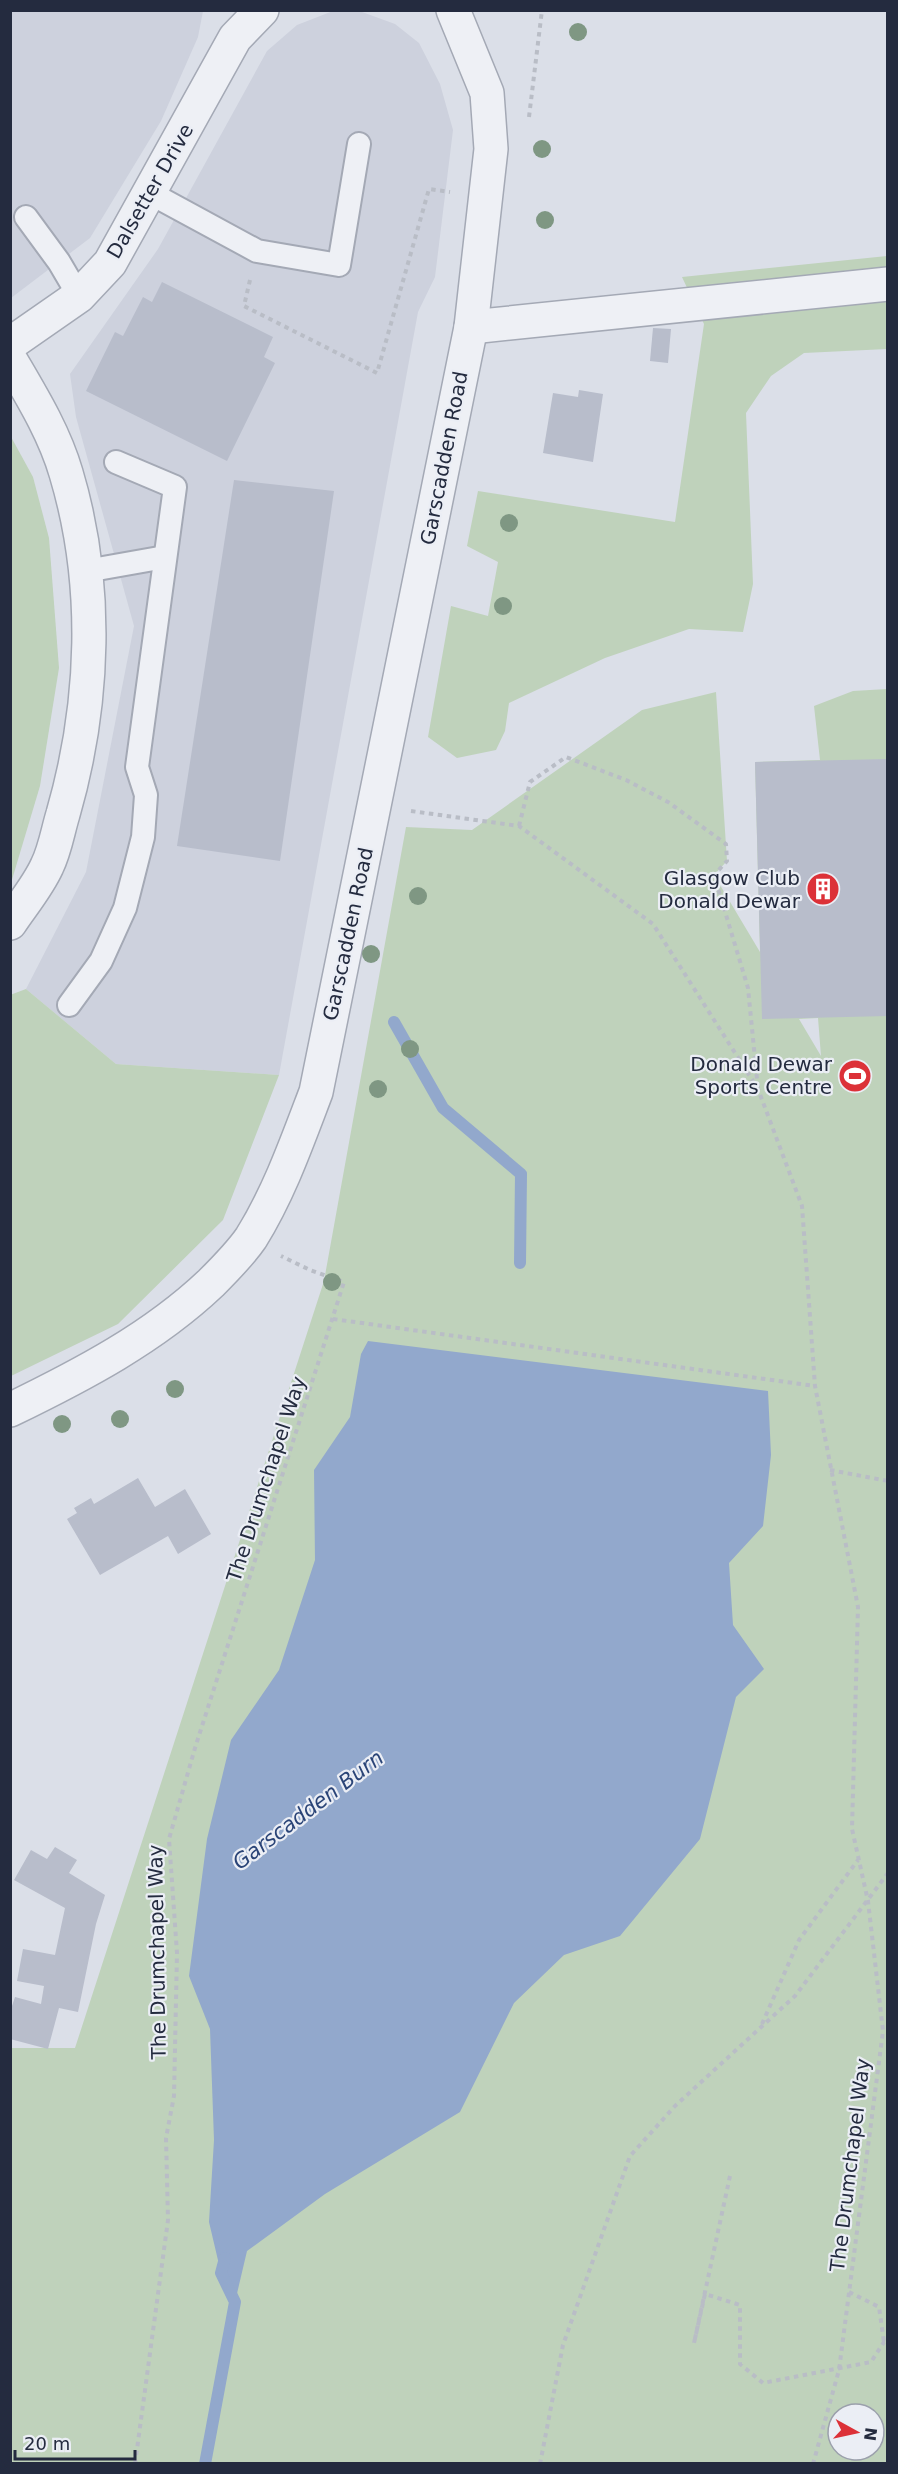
<svg xmlns="http://www.w3.org/2000/svg" width="898" height="2474" viewBox="0 0 898 2474" font-family="'DejaVu Sans',sans-serif">
	<style>
		.built { fill: #cdd1dd }
		.green { fill: #bfd2bb; fill-rule: evenodd }
		.water { fill: #92a8cc }
		.lines { fill: none; stroke-linecap: round; stroke-linejoin: round }
		.stream { stroke: #92a8cc; stroke-width: 12 }
		.building { fill: #b8bdcb }
		.service-casing { stroke: #a4a9b5; stroke-width: 26 }
		.minor-casing { stroke: #a4a9b5; stroke-width: 36 }
		.tertiary-casing { stroke: #a4a9b5; stroke-width: 36 }
		.path { stroke: #b9bdc6; stroke-width: 4; stroke-dasharray: 4.5 4.5; stroke-linecap: butt }
		.service { stroke: #eef0f5; stroke-width: 22 }
		.minor { stroke: #eef0f5; stroke-width: 33 }
		.tertiary { stroke: #eef0f5; stroke-width: 33 }
		.tree { fill: #7f9783 }
		.labels { text-anchor: middle; dominant-baseline: central; stroke-width: 4.5; stroke-linejoin: round; paint-order: stroke }
		.street-label { font-size: 20px; fill: #242b3f; stroke: #ebeef5 }
		.poi-label { font-size: 20px; fill: #242b3f; stroke: #ebeef5; text-anchor: end }
		.water-label { font-size: 21px; font-style: italic; fill: #2a4477; stroke: #ebeef5 }
	</style>
	<rect width="100%" height="100%" fill="#dbdfe8"/>
	<!-- built -->
	<g class="built">
		<polygon points="11,11 203,11 198,37 161,121 90,238 11,298"/>
		<polygon points="333,11 362,12 395,24 419,43 440,84 453,130 435,277 418,312 279,1075 116,1064 26,989 86,872 134,626 76,417 70,374 158,249 267,51 297,25"/>
	</g>
	<!-- green -->
	<g class="green">
		<polygon points="887,256 887,349 804,353 771,376 746,413 753,584 743,632 689,629 605,658 509,703 505,731 496,750 457,758 428,737 451,606 488,616 498,562 467,546 478,491 675,522 704,324 682,277"/>
		<polygon points="10,435 33,477 49,538 59,668 40,786 11,883"/>
		<path d="M 887,689 L 887,2463 L 11,2464 L 11,2048 L 75,2048 L 324,1281 L 406,827 L 472,830 L 642,710 L 716,692 L 727,861 L 714,875 L 760,952 L 755,762 L 820,760 L 814,706 L 853,691 ZM 818,1018 L 821,1056 L 799,1019 ZM 838,2414 L 874,2414 L 874,2450 L 838,2450 Z"/>
		<polygon points="26,989 116,1064 279,1075 223,1220 118,1324 11,1376 10,995"/>
	</g>
	<!-- water -->
	<polygon class="water" points="368,1341 768,1391 771,1455 763,1526 729,1563 733,1625 764,1669 736,1697 700,1839 620,1936 564,1955 514,2003 460,2112 325,2194 247,2251 235,2302 221,2273 209,2222 214,2140 210,2029 189,1976 207,1839 231,1740 279,1670 315,1560 314,1470 350,1417 361,1354"/>
	<g class="lines">
		<!-- stream -->
		<g class="stream">
			<polyline points="394,1022 443,1108 521,1174 520,1263"/>
			<polyline points="205,2464 235,2302 221,2273 225,2258"/>
		</g>
	</g>
	<!-- building -->
	<g class="building">
		<polygon points="162,282 273,337 264,357 275,363 227,461 86,391 115,332 123,336 143,297 152,302"/>
		<polygon points="653,328 671,329 668,363 650,361"/>
		<polygon points="579,390 603,394 593,462 543,453 553,393 578,397"/>
		<polygon points="234,480 334,491 280,861 177,846"/>
		<polygon points="888,759 888,1016 762,1019 755,762"/>
		<polygon points="138,1478 155,1507 185,1489 211,1534 178,1554 168,1536 100,1575 67,1519 77,1513 74,1508 91,1498 94,1504"/>
		<polygon points="55,1847 77,1860 69,1873 105,1895 96,1924 78,2012 59,2008 48,2049 10,2039 10,2012 15,1997 41,2004 44,1986 17,1981 23,1949 55,1955 65,1908 14,1880 31,1850 47,1859"/>
	</g>
	<g class="lines">
		<!-- service casing -->
		<g class="service-casing">
			<g id="service">
				<polyline points="150,193 257,251 339,265 359,144"/>
				<polyline points="26,217 59,262 79,296"/>
				<polyline points="86,571 165,557"/>
				<polyline points="69,1005 101,961 125,908 143,837 146,795 137,767 175,487 116,462"/>
			</g>
		</g>
		<!-- minor casing -->
		<g class="minor-casing">
			<g id="minor">
				<polyline points="471,327 888,284"/>
				<polyline points="10,344 79,296 110,263 235,38 262,10"/>
				<path d="M 10,359 C 31,395 54,432 66,473 C 99,583 95,703 63,814 C 58,830 55,850 47,866 C 38,886 22,905 10,923"/>
			</g>
		</g>
		<!-- tertiary casing -->
		<g class="tertiary-casing">
			<path id="tertiary" d="M 10,1410 C 82,1375 153,1338 211,1283 C 225,1269 240,1254 251,1238 C 279,1193 297,1142 316,1092 L 471,327 L 491,149 L 487,93 L 453,10"/>
		</g>
		<!-- path -->
		<g class="path">
			<polyline points="529,117 542,10"/>
			<polyline points="250,280 244,306 377,373 429,189 450,192"/>
			<polyline points="411,811 519,826 653,924 758,1089 802,1206 815,1386 858,1607 852,1829 868,1901 883,2031 839,2370 813,2464"/>
			<polyline points="519,826 530,782 566,757 626,780 668,802 726,844 727,861 714,875 748,988 758,1089"/>
			<polyline points="333,1319 815,1386"/>
			<polyline points="830,1470 888,1481"/>
			<polyline points="762,2024 799,1940 858,1860"/>
			<polyline points="730,2176 694,2343 705,2294 740,2305 740,2364 763,2383 871,2362 884,2342 888,2342"/>
			<polyline points="849,2292 879,2307 884,2342"/>
			<polyline points="135,2464 168,2220 166,2138 174,2096 177,1953 169,1839 195,1748 344,1282 310,1270 281,1256"/>
			<polyline points="540,2464 563,2345 630,2156 675,2106 795,1996 888,1873"/>
		</g>
		<!-- service -->
		<use href="#service" class="service"/>
		<!-- minor -->
		<use href="#minor" class="minor"/>
		<!-- tertiary -->
		<use href="#tertiary" class="tertiary"/>
	</g>
	<!-- trees -->
	<g class="tree">
		<circle cx="578" cy="32" r="9"/>
		<circle cx="542" cy="149" r="9"/>
		<circle cx="545" cy="220" r="9"/>
		<circle cx="509" cy="523" r="9"/>
		<circle cx="503" cy="606" r="9"/>
		<circle cx="418" cy="896" r="9"/>
		<circle cx="371" cy="954" r="9"/>
		<circle cx="410" cy="1049" r="9"/>
		<circle cx="378" cy="1089" r="9"/>
		<circle cx="332" cy="1282" r="9"/>
		<circle cx="175" cy="1389" r="9"/>
		<circle cx="120" cy="1419" r="9"/>
		<circle cx="62" cy="1424" r="9"/>
	</g>
	<!-- icons -->
	<defs>
		<g id="building-disc" transform="scale(1.725)"><circle r="9.5" fill="#dc3138" stroke="#ebeef5"/><path d="M-4-6H4V6H1V3H-1V6H-4ZM-2.5-4.3h1.7v1.8h-1.7ZM.8-4.3h1.7v1.8H.8ZM-2.5-1h1.7V.8h-1.7ZM.8-1h1.7V.8H.8Z" fill="#fff"/></g>
		<g id="stadium-disc" transform="scale(1.725)"><circle r="9.5" fill="#dc3138" stroke="#ebeef5"/><path d="M0-5a6.5 5 0 1 0 0 10a6.5 5 0 1 0 0-10ZM-3.5-1.8h7v3.6h-7Z" fill="#fff"/></g>
	</defs>
	<g fill-rule="evenodd">
		<use href="#building-disc" x="823" y="889"/>
		<use href="#stadium-disc" x="855" y="1076"/>
	</g>
	<g class="labels">
		<!-- street labels -->
		<g class="street-label">
			<text transform="translate(150 191) rotate(-60)">Dalsetter Drive</text>
			<text transform="translate(444 458) rotate(-79)">Garscadden Road</text>
			<text transform="translate(348 934) rotate(-78)">Garscadden Road</text>
			<text transform="translate(266 1479) rotate(-72)">The Drumchapel Way</text>
			<text transform="translate(157 1952) rotate(-91)">The Drumchapel Way</text>
			<text transform="translate(850 2165) rotate(-83)">The Drumchapel Way</text>
		</g>
		<!-- poi labels -->
		<g class="poi-label">
			<text x="800" y="878">Glasgow Club<tspan x="800" dy="23">Donald Dewar</tspan></text>
			<text x="832" y="1064">Donald Dewar<tspan x="832" dy="23">Sports Centre</tspan></text>
		</g>
		<!-- water labels -->
		<g class="water-label">
			<text transform="translate(308 1810) rotate(-37)">Garscadden Burn</text>
		</g>
	</g>
	<!-- border -->
	<rect width="898" height="2474" fill="none" stroke="#242b3f" stroke-width="24"/>
	<!-- north arrow -->
	<g transform="translate(856 2432) rotate(98)"><circle r="28" fill="#ebeef5" stroke="#9ba0ac" stroke-width="1.5"/>
	<path d="M0-4.5L10 22L0 15L-10 22Z" fill="#dc3138"/>
	<text y="-9" font-size="16" font-weight="bold" text-anchor="middle" fill="#242b3f">N</text>
	</g>
	<!-- scale -->
	<path d="M15 2450v9h120v-9" fill="none" stroke="#242b3f" stroke-width="3"/>
	<text x="24" y="2450" font-size="18" fill="#242b3f" stroke="#ebeef5" stroke-width="4.5" paint-order="stroke">20 m</text>
</svg>
